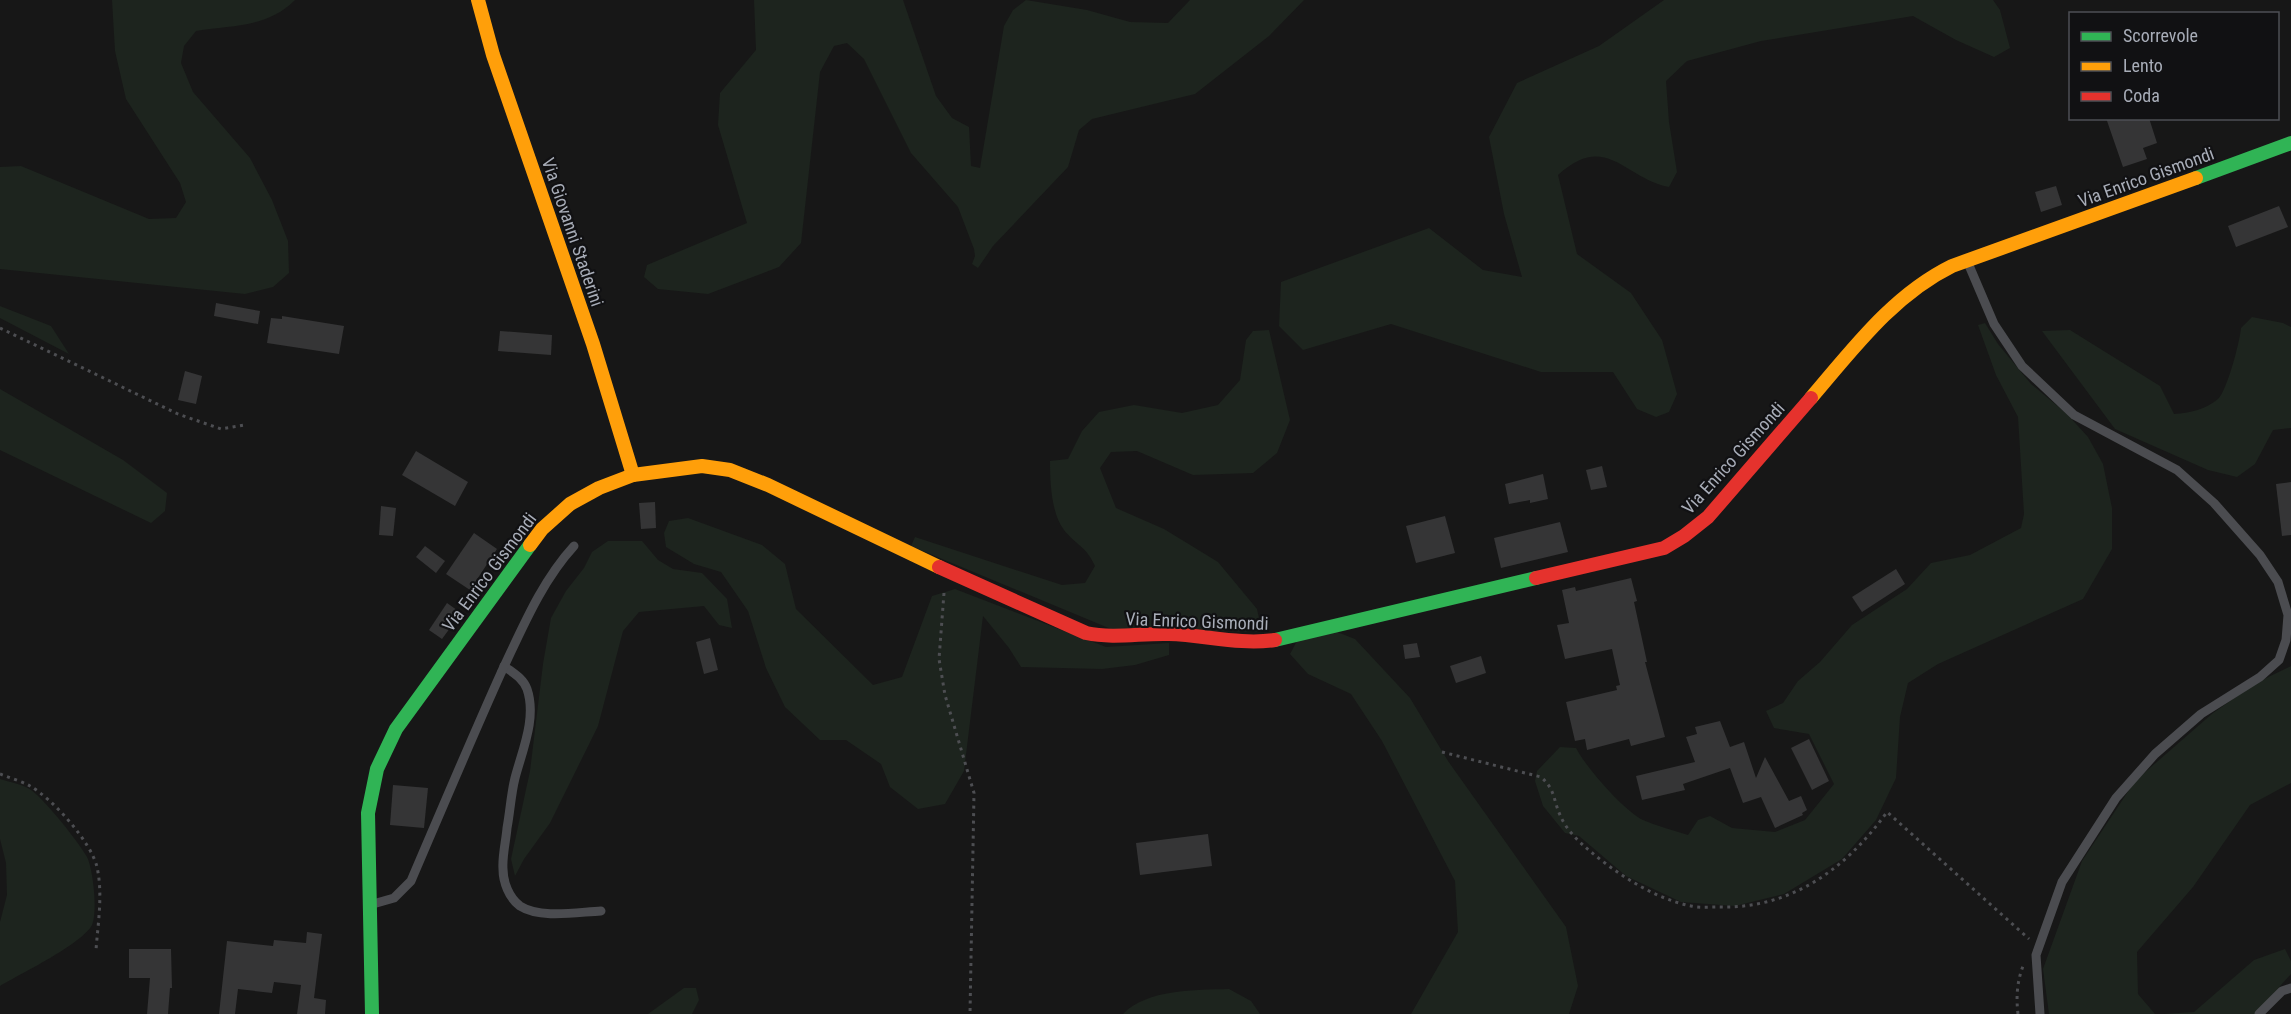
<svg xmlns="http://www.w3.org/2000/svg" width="2291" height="1014" viewBox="0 0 2291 1014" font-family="'Roboto Condensed',sans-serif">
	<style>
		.green { fill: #1d241e }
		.building { fill: #353536 }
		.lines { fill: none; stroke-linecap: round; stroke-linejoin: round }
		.path { stroke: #4d4e52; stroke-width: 3; stroke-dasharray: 3 4.5; stroke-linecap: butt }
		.lane { stroke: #4b4c50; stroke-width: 9 }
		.fast { stroke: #30b455; stroke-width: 14 }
		.slow { stroke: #ff9f0a; stroke-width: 14 }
		.jam { stroke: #e5322d; stroke-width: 14 }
		.labels { text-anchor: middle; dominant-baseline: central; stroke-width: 4.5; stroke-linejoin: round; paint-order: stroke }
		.street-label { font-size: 18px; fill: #a8adb8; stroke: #111113 }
	</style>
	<rect width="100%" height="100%" fill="#171717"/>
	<!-- green -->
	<g class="green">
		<path d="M 112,0 L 295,0 C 267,28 233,25 196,31 L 184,46 L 181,63 L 193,92 L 250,158 L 272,200 L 288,241 L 289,273 L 273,287 L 245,294 L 0,269 L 0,167 L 21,166 L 149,219 L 176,218 L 186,202 L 180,183 L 126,99 L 115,51 Z"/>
		<polygon points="754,0 903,0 936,96 952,118 969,127 971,166 980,168 1004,26 1013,10 1026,0 1087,10 1130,22 1168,23 1190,0 1304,0 1269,36 1195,94 1092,119 1079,130 1068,167 993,246 978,268 972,264 975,256 974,249 958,207 911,153 864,59 847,43 834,46 820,72 801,243 779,267 708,294 658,289 644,277 647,265 747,223 718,125 720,93 756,50"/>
		<path d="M 1664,0 L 1993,0 L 2000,10 L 2010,48 L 1994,57 L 1956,40 L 1913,16 L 1761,41 L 1687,61 L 1666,81 L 1669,122 L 1677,172 L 1669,187 C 1624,178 1606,131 1558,175 L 1577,254 L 1631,293 L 1662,340 L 1677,394 L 1669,412 L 1656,417 L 1637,409 L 1613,372 L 1541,372 L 1391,324 L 1303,350 L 1279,326 L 1281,282 L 1429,228 L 1483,270 L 1522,277 L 1504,214 L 1489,137 L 1517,83 L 1599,46 Z"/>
		<polygon points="0,306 51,326 69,354 0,318"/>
		<path d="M 2252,317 L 2283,323 L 2291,327 L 2291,428 L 2273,430 L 2255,464 L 2237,477 L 2208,470 L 2115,429 L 2042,331 L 2070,330 L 2160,386 L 2174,414 C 2190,413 2206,409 2218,399 C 2227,391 2240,341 2241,328 Z"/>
		<path d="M 1985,323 L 1998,344 L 2031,384 L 2066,413 L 2088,437 L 2103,464 L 2112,508 L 2112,549 L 2083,599 L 1938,664 L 1908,683 L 1900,717 L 1896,778 L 1876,820 L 1842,859 L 1784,894 L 1735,906 L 1681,902 L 1626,876 L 1579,836 L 1565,833 L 1543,806 L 1535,781 L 1537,771 L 1560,747 L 1576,748 C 1585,766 1624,811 1643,820 C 1657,826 1673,830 1688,835 L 1698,820 L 1710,816 L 1732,828 L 1775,832 L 1805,820 L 1834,784 L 1809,734 L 1774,728 L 1766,711 L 1783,703 L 1798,681 L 1820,662 L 1852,625 L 1907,589 L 1931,563 L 1970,555 L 2021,528 L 2024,514 L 2018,417 L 1996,375 L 1978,325 Z"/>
		<path d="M 1269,330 L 1290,420 L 1277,453 L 1253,473 L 1193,475 L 1137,451 L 1111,452 L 1100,468 L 1116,508 L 1164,529 L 1218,562 L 1257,609 L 1262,632 L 1111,629 L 911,546 L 915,537 L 1062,585 L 1085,583 L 1095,566 C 1086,546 1076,545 1064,530 C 1051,513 1050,481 1050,461 L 1068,459 L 1082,431 L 1099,412 L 1134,405 L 1182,413 L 1218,405 L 1240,380 L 1246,340 L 1253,331 Z"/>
		<polygon points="0,389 123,460 167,493 165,511 151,523 0,450"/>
		<polygon points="688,518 762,545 785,564 796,609 873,685 902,677 932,596 955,589 1106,647 1169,643 1169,655 1135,665 1102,669 1021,667 1009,648 983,616 964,771 945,804 918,809 890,787 881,764 846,740 820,740 785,707 766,668 748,611 721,572 694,564 666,547 664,533 669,521"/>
		<polygon points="608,541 642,541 658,560 673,569 702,573 727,599 732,628 719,625 704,606 639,612 623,631 598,726 550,823 524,859 515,876 511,859 530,771 543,664 551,618 566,591 584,568 592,552"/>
		<polygon points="1337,632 1355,639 1410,698 1448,761 1566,927 1578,986 1569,1014 1411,1014 1458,932 1455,881 1382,741 1351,694 1308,674 1290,654 1297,641"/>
		<polygon points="2291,666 2291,783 2250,805 2193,887 2137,952 2138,994 2155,1014 2049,1014 2043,969 2082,861 2135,781 2213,713 2256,683"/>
		<path d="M 0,779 C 9,782 23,784 31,790 C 45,800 78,841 87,857 C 93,869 98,912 92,925 C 82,944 20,974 0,986 L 0,922 L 7,895 L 6,863 L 0,839 Z"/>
		<polygon points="2285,949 2291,961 2291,974 2255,1014 2163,1014 2194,1012 2254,960"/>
		<polygon points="684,988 696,988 699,1000 692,1014 648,1014"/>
		<path d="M 1229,989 L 1251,1001 L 1260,1014 L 1123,1014 C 1147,989 1196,990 1229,989 Z"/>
	</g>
	<!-- building -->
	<g class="building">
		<polygon points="2106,118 2149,118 2157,143 2143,148 2147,159 2123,167"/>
		<polygon points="2056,186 2062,205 2041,212 2035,192"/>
		<polygon points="2279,206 2288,227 2236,247 2228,226"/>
		<polygon points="216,303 260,311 258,324 214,316"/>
		<polygon points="282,316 344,326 339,354 267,343 271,318 282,319"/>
		<polygon points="500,331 552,335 551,355 498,351"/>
		<polygon points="185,371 202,376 196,404 178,400"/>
		<polygon points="416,451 468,482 455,506 402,475"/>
		<polygon points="1602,466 1607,487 1591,490 1586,470"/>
		<polygon points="1543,474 1548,499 1530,503 1530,500 1509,504 1505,484"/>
		<polygon points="2291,482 2291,535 2282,536 2276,484"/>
		<polygon points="655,502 656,528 641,529 639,503"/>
		<polygon points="381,506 396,508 393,536 379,535"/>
		<polygon points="1445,516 1455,553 1416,563 1406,526"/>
		<polygon points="1560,522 1568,552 1501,568 1494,538"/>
		<polygon points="474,533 497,549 470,590 446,574"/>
		<polygon points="425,546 445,561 436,573 416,557"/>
		<polygon points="1896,569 1905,584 1862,612 1852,597"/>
		<polygon points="1631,578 1637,601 1634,602 1647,662 1645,662 1665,737 1631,746 1629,739 1587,750 1585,739 1575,741 1566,702 1617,690 1616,686 1620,685 1612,649 1565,659 1557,625 1569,623 1562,590 1575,587 1576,591"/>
		<polygon points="447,603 461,613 442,639 429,630"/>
		<polygon points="710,638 718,670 704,674 696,642"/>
		<polygon points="1417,643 1420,657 1405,659 1403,645"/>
		<polygon points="1481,656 1486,673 1456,683 1450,666"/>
		<polygon points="1720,721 1730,747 1744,742 1756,778 1765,757 1789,801 1801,796 1807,810 1802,813 1803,815 1775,828 1761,797 1743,803 1730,768 1683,784 1685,790 1642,800 1636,776 1695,762 1686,737 1697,734 1695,727"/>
		<polygon points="1809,739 1829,781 1812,790 1791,748"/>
		<polygon points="393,785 428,788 424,828 390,825"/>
		<polygon points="1208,834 1212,866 1140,875 1136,843"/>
		<polygon points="307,932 322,934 314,998 326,1000 325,1014 297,1014 301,985 274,982 272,993 238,989 235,1014 219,1014 227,941 273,946 274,940 306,943"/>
		<polygon points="129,949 171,949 172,988 170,988 168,1014 147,1014 150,978 129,978"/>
	</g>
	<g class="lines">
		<!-- path -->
		<g class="path">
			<polyline points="0,328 178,414 221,429 244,425"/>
			<polyline points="944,593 939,659 945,695 974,793 970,1014"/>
			<path d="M 1442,752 L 1541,777 C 1556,790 1553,801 1561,817 C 1565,827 1576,839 1584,846 C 1614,872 1652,898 1691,906 C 1700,908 1710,907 1719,907 C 1791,909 1846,869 1887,812 L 2029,939"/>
			<path d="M 0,774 C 10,778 21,781 30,786 C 53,799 91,842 97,867 C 103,894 98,923 96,950"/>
			<path d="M 2018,1014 C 2016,997 2017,982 2023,966"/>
		</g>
		<!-- lane -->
		<g class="lane">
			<polyline points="1968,263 1994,324 2022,366 2074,415 2177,470 2214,503 2260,555 2278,582 2288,615 2286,640 2279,660 2260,677 2201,714 2155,754 2116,798 2062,882 2036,955 2040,1014"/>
			<path d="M 504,666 C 513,673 523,678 527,689 C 537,718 522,751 515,778 C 511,794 510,812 507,828 C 506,841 502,856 503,869 C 503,882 509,898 520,906 C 540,919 578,912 601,911"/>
			<path d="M 373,904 L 394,898 L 411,881 C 441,811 470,742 501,673 C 522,629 541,582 574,546"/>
			<polyline points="2259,1014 2282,991 2291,988"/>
		</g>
		<!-- fast -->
		<g class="fast">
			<polyline points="2196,178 2291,143"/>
			<polyline points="1275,640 1536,578"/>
			<polyline points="372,1014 368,813 377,769 396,729 530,545"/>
		</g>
		<!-- slow -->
		<g class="slow">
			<polyline points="478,0 493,55 593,344 633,475"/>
			<path d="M 1811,398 C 1853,349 1893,295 1952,266 L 2196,178"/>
			<polyline points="530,545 542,529 570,504 599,488 633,475 702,466 730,470 768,485 939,567"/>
		</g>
		<!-- jam -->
		<g class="jam">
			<path d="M 939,567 L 1086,633 C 1114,639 1141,633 1169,634 C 1205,635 1239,645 1275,640"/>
			<polyline points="1536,578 1664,548 1684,536 1708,517 1811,398"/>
		</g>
	</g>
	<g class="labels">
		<!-- street labels -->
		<g class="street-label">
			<text transform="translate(2146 177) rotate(-20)">Via Enrico Gismondi</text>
			<text transform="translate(573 232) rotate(71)">Via Giovanni Staderini</text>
			<text transform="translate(1733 458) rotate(-48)">Via Enrico Gismondi</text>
			<text transform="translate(489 572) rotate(-53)">Via Enrico Gismondi</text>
			<text transform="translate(1197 621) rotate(2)">Via Enrico Gismondi</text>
		</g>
	</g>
	<!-- legend -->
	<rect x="2069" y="12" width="210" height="108" fill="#111113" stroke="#4d4f55" stroke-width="1.5"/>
	<rect x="2081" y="32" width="30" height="9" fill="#30b455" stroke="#4d4f55" stroke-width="1.5"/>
	<text x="2123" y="42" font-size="18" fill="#a8adb8">Scorrevole</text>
	<rect x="2081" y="62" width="30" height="9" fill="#ff9f0a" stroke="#4d4f55" stroke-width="1.5"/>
	<text x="2123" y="72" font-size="18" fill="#a8adb8">Lento</text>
	<rect x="2081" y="92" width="30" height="9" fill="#e5322d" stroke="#4d4f55" stroke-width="1.5"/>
	<text x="2123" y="102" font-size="18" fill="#a8adb8">Coda</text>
</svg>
